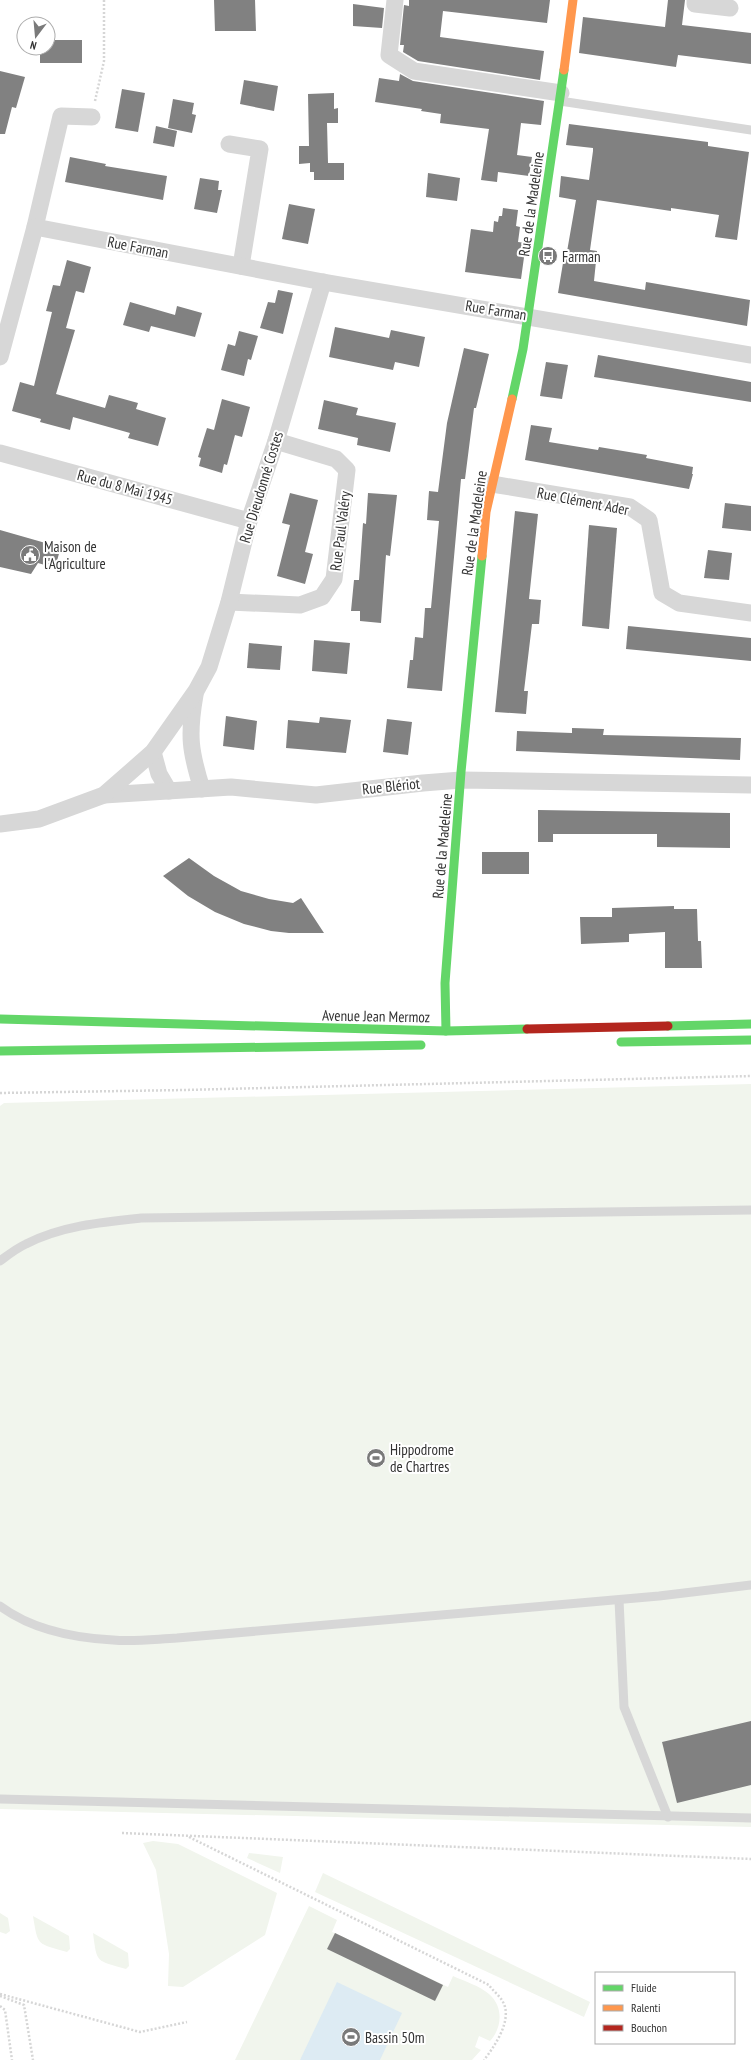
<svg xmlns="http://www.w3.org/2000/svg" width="751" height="2060" viewBox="0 0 751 2060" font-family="'PT Sans Narrow',sans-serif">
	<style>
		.green { fill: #f1f5ed }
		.water { fill: #ddebf3 }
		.building { fill: #818181 }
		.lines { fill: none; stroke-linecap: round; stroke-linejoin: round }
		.path { stroke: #d6d6d6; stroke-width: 2.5; stroke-dasharray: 2 2; stroke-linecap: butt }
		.lane { stroke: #d7d7d7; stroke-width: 9 }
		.street { stroke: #d7d7d7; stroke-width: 17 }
		.fast { stroke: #63d668; stroke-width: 9 }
		.slow { stroke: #ff974d; stroke-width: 9 }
		.jam { stroke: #b3261e; stroke-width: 9 }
		.labels { text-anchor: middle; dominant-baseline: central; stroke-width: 4; stroke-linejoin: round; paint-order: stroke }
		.street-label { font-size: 15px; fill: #333; stroke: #fff }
		.poi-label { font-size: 15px; fill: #333; stroke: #fff; text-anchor: start }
	</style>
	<rect width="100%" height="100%" fill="#fff"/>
	<!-- green -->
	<g class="green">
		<polygon points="751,1084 751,1827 0,1809 0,1106 4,1103"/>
		<polygon points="153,1841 178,1844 277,1893 265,1935 183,1987 168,1986 169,1954 156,1870 143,1843"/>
		<polygon points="249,1853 283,1857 280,1873 247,1858"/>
		<polygon points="323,1873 590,2002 584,2017 315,1892"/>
		<path d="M 309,1906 L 337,1920 L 332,1932 L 335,1933 L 448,1987 L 453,1976 C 464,1981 480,1986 489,1994 C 504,2007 502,2028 490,2041 L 479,2036 L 475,2047 L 481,2050 L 472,2060 L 235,2060 Z"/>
		<polygon points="0,1913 8,1918 10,1931 6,1934 0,1932"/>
		<path d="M 33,1916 L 69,1936 L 70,1949 L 67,1952 C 37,1943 38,1947 33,1916 Z"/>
		<path d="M 93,1933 L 128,1953 L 129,1966 L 126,1969 C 96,1960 97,1964 93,1933 Z"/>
	</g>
	<!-- water -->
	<polygon class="water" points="337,1982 402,2013 380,2060 300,2060"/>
	<!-- building -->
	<g class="building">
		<polygon points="214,0 255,0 256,31 215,31"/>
		<polygon points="409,0 550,0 547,23 443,11 440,37 544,51 540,80 418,61 403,52 404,45 400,45 404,5 409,6"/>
		<polygon points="668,0 685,0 682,25 751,33 751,64 678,55 676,67 579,53 583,17 665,27"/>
		<polygon points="353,4 384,8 382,28 353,26"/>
		<polygon points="48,40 82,40 82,63 40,63 40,48 48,48"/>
		<polygon points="0,71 25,77 16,108 12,107 5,134 0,134"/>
		<polygon points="400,74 413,81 544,101 541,125 521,123 517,155 532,157 529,176 498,172 497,182 481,180 489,129 440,123 441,114 421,111 422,109 375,102 379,78 399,81"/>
		<polygon points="244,80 278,86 274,111 240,104"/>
		<polygon points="122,89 145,93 138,132 115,128"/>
		<polygon points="334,93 334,109 338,108 338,123 327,123 328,163 344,163 344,180 314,180 314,172 310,172 310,163 299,164 299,146 309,146 308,94"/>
		<polygon points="173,99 194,103 192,114 196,115 192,133 168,128"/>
		<polygon points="569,124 708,142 708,146 749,152 737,240 715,237 719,215 671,208 671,211 597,200 590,250 597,251 594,281 645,290 646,282 750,300 747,326 558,293 563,263 565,263 576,200 559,197 561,176 589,180 593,151 593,148 566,145"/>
		<polygon points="156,126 177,131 174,147 153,143"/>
		<polygon points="70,157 106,164 105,166 167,176 163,200 65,182"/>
		<polygon points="428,173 460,178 457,201 426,197"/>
		<polygon points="200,178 219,181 218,190 222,190 217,213 194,209"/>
		<polygon points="289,204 315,209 308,244 282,239"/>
		<polygon points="503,208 518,210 516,226 520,227 518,242 526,243 521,279 465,272 471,229 493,232 494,221 498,222 499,216 502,216"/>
		<polygon points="67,260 91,267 84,293 76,291 66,328 75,330 56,394 105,408 109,395 138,403 136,409 166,418 158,446 128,438 130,433 73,417 70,430 40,422 41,419 12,411 20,382 34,386 52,312 46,311 53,285 60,286"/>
		<polygon points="278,290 293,293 283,334 260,328 268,302 275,303"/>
		<polygon points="130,302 175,315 177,306 202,313 195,337 151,326 149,332 123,325"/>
		<polygon points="335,327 389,338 391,330 425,337 419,367 395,362 393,370 329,357"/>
		<polygon points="239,331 258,336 251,360 248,359 244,376 221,370 228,344 235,346"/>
		<polygon points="464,348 489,354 476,408 474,408 465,479 461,479 442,691 407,688 410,660 413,660 415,637 423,638 425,608 431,608 439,521 427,520 429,491 438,492 447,423"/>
		<polygon points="598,355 751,382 751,402 594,377"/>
		<polygon points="546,362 568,365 562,399 540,396"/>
		<polygon points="222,399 250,407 242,437 235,435 227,465 224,464 222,473 199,466 201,458 198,457 207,428 214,430"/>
		<polygon points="324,400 358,408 356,415 396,423 390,452 357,445 358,438 318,429"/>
		<polygon points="531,425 552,428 549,442 598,450 599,447 647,455 646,458 693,467 692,474 693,474 689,489 525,460"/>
		<polygon points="290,493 318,500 305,552 313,554 305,584 277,576 290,525 282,523"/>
		<polygon points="368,493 397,495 390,556 386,555 381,623 360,621 360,611 351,611 354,580 359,580 363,523 366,524"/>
		<polygon points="725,503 751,506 751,531 722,528"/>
		<polygon points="515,511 538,514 529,599 541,600 539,624 532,624 524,691 528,691 526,714 495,712"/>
		<polygon points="589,525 617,528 609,629 582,626"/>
		<polygon points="0,530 49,544 48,547 60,550 55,568 38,563 31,574 0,567"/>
		<polygon points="708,550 732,553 729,580 704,578"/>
		<polygon points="628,626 751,638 751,661 626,649"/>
		<polygon points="314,640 350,643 347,674 312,671"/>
		<polygon points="249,643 282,646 280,670 247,668"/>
		<polygon points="226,716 257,721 254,750 223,746"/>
		<polygon points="320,717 351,720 346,753 286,748 288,720 319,723"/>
		<polygon points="387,719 412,722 408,755 383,752"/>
		<polygon points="572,728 604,729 603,735 741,738 740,760 516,751 517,731 572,733"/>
		<polygon points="538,810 730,813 730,848 657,847 657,834 553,834 553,842 538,842"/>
		<rect x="482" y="852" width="47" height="22"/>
		<polygon points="189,858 214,876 241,891 269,899 293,903 301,898 324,933 289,933 271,931 244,924 215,912 188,896 163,876"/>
		<polygon points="674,906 674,909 697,909 698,941 701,941 702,968 665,968 665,932 629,934 629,942 581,944 580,917 612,917 612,908"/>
		<polygon points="751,1721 751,1785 677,1803 662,1742"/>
		<polygon points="335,1933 443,1985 435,2001 327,1949"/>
	</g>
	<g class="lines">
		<!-- path -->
		<g class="path">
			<polyline points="95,101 104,61 104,0"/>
			<polyline points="0,1093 184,1090 751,1076"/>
			<polyline points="122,1833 751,1859"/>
			<path d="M 189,1837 L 489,1985 C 493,1991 500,1996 503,2002 C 513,2020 494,2047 484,2060"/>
			<polyline points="0,1994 140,2032 187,2022"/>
			<polyline points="0,1996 24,2005 33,2060"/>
			<polyline points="0,2006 5,2010 12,2060"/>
		</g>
		<!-- lane -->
		<g class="lane">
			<polyline points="560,101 751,130"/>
			<path d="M 0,1261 C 8,1255 17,1248 26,1244 C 61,1226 102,1222 141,1218 L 751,1210"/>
			<polyline points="619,1600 624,1707 668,1817"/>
			<path d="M 0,1606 C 31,1629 75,1638 113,1640 C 134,1642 156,1639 177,1638 L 659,1596 L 751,1585"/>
			<polyline points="0,1799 751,1818"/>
		</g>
		<!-- street -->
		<g class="street">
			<polyline points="395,0 389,55 414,71 561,93"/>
			<polyline points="695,0 695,4 730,8"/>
			<polyline points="229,144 260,149 241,266"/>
			<polyline points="35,227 61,116 92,117"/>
			<polyline points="0,357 35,227 323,282 751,355"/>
			<polyline points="0,453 249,521"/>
			<polyline points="492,484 630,507 649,520 662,593 679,603 751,613"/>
			<polyline points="229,602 300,605 322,597 334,579 347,470 336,459 276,441"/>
			<path d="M 195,695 C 188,735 190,751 202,789"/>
			<polyline points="153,752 159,774 169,791"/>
			<polyline points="104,795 231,787 316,795 423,783 461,780 751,785"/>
			<polyline points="0,824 39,819 104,795 153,752 196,691 209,667 229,602 249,521 276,441 323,282"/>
		</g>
		<!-- fast -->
		<g class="fast">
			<polyline points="512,399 523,349 564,70"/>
			<polyline points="0,1019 446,1031 527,1029"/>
			<polyline points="668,1026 751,1024"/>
			<polyline points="446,1031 445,983 461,772 482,556"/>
			<polyline points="621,1042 751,1040"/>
			<polyline points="0,1051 421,1045"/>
		</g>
		<!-- slow -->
		<g class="slow">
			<polyline points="564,70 573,0"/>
			<polyline points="482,556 486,512 512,399"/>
		</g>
		<!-- jam -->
		<polyline class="jam" points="527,1029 668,1026"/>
	</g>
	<!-- icons -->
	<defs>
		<g id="bus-disc" transform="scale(1)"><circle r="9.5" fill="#7a7a7a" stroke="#fff"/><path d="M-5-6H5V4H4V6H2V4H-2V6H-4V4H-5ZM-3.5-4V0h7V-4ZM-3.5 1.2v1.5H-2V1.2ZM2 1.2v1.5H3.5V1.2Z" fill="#fff"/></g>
		<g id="civic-disc" transform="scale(1)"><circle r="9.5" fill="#7a7a7a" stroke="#fff"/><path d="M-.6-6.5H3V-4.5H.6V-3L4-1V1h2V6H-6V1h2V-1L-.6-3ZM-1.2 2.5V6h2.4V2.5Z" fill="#fff"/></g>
		<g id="stadium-disc" transform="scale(1)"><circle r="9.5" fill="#7a7a7a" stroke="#fff"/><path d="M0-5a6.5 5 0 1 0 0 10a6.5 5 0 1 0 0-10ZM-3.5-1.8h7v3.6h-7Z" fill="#fff"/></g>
	</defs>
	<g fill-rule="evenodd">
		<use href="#bus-disc" x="548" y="256"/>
		<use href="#civic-disc" x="30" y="555"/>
		<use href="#stadium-disc" x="376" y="1458"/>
		<use href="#stadium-disc" x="351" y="2037"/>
	</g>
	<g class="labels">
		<!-- street labels -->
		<g class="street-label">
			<text transform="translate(531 204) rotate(-82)">Rue de la Madeleine</text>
			<text transform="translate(138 247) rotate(11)">Rue Farman</text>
			<text transform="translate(496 310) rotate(9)">Rue Farman</text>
			<text transform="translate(125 487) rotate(15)">Rue du 8 Mai 1945</text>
			<text transform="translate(261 487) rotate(-73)">Rue Dieudonné Costes</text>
			<text transform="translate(583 501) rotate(11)">Rue Clément Ader</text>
			<text transform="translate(474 523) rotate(-82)">Rue de la Madeleine</text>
			<text transform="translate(340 531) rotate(-83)">Rue Paul Valéry</text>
			<text transform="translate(391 786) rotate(-6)">Rue Blériot</text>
			<text transform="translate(442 846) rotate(-85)">Rue de la Madeleine</text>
			<text transform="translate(376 1016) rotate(1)">Avenue Jean Mermoz</text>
		</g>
		<!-- poi labels -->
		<g class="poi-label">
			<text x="562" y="256">Farman</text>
			<text x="44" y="546">Maison de<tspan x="44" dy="17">l'Agriculture</tspan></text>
			<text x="390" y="1449">Hippodrome<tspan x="390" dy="17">de Chartres</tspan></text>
			<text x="365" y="2037">Bassin 50m</text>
		</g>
	</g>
	<!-- legend -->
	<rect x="595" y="1972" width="140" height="72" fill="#ffffff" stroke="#adadad"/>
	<rect x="603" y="1985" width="20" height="6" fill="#63d668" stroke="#adadad"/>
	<text x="631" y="1992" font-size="12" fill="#333333">Fluide</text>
	<rect x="603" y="2005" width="20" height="6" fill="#ff974d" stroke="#adadad"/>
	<text x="631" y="2012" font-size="12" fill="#333333">Ralenti</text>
	<rect x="603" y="2025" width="20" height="6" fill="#b3261e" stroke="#adadad"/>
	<text x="631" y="2032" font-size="12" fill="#333333">Bouchon</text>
	<!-- north arrow -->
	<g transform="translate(36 36) rotate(196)"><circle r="19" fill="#ffffff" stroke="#adadad"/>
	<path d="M0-3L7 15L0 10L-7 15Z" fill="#7a7a7a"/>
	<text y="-6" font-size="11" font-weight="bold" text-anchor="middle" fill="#333333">N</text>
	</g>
</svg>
